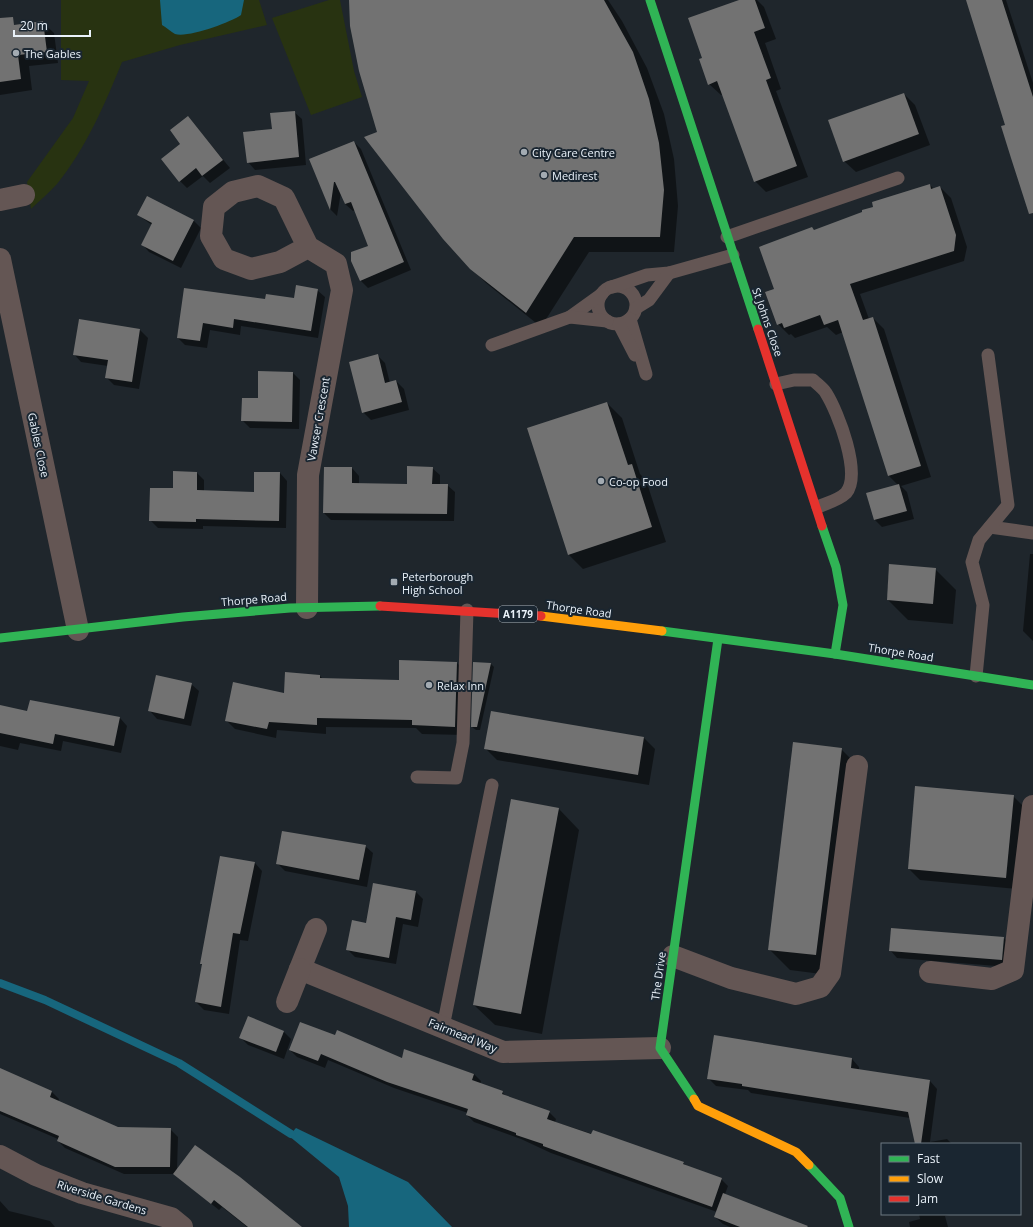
<svg xmlns="http://www.w3.org/2000/svg" width="1033" height="1227" viewBox="0 0 1033 1227" font-family="'Open Sans',sans-serif">
	<style>
		.green { fill: #283311 }
		.water { fill: #17667d }
		.shadow { fill: #0007 }
		.lines { fill: none; stroke-linecap: round; stroke-linejoin: round }
		.stream { stroke: #17667d; stroke-width: 8 }
		.building { fill: #727272 }
		.lane { stroke: #645654; stroke-width: 13 }
		.street { stroke: #645654; stroke-width: 22 }
		.fast { stroke: #30b455; stroke-width: 9 }
		.slow { stroke: #ff9f0a; stroke-width: 9 }
		.jam { stroke: #e5322d; stroke-width: 9 }
		.poi-dot { fill: #a3abb2; stroke: #1a2631; stroke-width: 1.5 }
		.labels { text-anchor: middle; dominant-baseline: central; stroke-width: 4; stroke-linejoin: round; paint-order: stroke }
		.shield { fill: #1a2631; stroke: #acb5be; stroke-width: 1 }
		.shield-label { font-size: 10px; font-weight: bold; fill: #eaf2fa }
		.poi-label { font-size: 11px; fill: #eaf2fa; stroke: #1a2631; text-anchor: start }
		.street-label { font-size: 11px; fill: #eaf2fa; stroke: #1a2631 }
	</style>
	<rect width="100%" height="100%" fill="#1f262c"/>
	<!-- green -->
	<g class="green">
		<path d="M 61,0 L 259,0 L 267,25 L 180,45 L 122,62 C 105,104 86,148 57,184 C 49,193 39,201 31,209 L 27,182 L 73,118 L 89,81 L 61,80 Z"/>
		<polygon points="329,0 340,0 354,71 362,97 311,115 272,18"/>
	</g>
	<!-- water -->
	<g class="water">
		<path d="M 160,0 L 244,0 L 241,15 C 229,23 188,38 175,34 C 171,32 166,27 162,25 Z"/>
		<polygon points="296,1128 408,1182 452,1227 349,1227 348,1206 339,1177 289,1136"/>
	</g>
	<!-- shadow -->
	<g class="shadow">
		<polygon points="350,0 608,0 622,21 647,68 664,114 674,159 678,206 674,252 589,252 541,327 486,283 471,268 378,132"/>
		<polygon points="742,0 757,0 764,7 776,39 765,43 781,89 776,91 808,177 766,192 755,181 723,94 721,95 709,84 704,58"/>
		<polygon points="967,0 1006,0 1033,83 1033,208"/>
		<polygon points="42,22 54,33 58,63 29,66 32,90 0,95 0,28"/>
		<polygon points="904,94 915,105 930,145 856,172 844,161"/>
		<polygon points="294,112 302,119 306,165 255,170 248,162"/>
		<polygon points="188,117 230,168 210,183 203,176 187,188 180,181 182,144"/>
		<polygon points="354,142 361,149 411,270 368,288 360,280 370,246 355,210 353,211 345,204 341,192 337,216 330,209 310,160"/>
		<polygon points="930,185 934,189 940,187 951,198 967,247 964,261 860,294 869,319 873,318 884,329 931,477 901,486 907,492 914,519 882,527 875,520 867,494 898,485 889,476 843,332 836,335 827,327 795,338 791,334 789,335 778,324 775,289 812,228 815,231 863,213"/>
		<polygon points="138,215 194,221 201,228 181,268 149,252 142,244 152,225"/>
		<polygon points="185,289 266,301 294,300 317,290 325,297 318,338 241,326 240,335 210,330 207,348 185,345 178,338"/>
		<polygon points="79,320 140,330 148,338 139,389 114,385 106,377 108,366 81,362 74,354"/>
		<polygon points="377,355 385,363 390,383 396,381 404,389 409,410 371,420 363,412"/>
		<polygon points="293,373 300,380 299,429 250,428 242,420 259,399"/>
		<polygon points="607,403 622,418 640,474 646,480 666,542 583,569 569,555"/>
		<polygon points="352,468 359,476 359,484 408,485 432,468 440,475 440,485 447,485 455,492 454,521 331,520 324,513"/>
		<polygon points="197,473 204,480 204,491 255,493 280,473 287,481 286,528 203,526 203,529 158,528 150,520 174,489"/>
		<polygon points="1030,554 1033,554 1033,641 1023,631"/>
		<polygon points="935,569 956,590 953,624 908,620 888,600"/>
		<polygon points="400,661 457,663 466,672 464,735 422,734 416,728 326,727 326,734 277,730 276,738 235,729 226,720 320,676 323,679 400,681"/>
		<polygon points="474,663 491,664 494,667 480,730 476,730 472,727"/>
		<polygon points="191,684 199,691 191,726 157,719 150,711"/>
		<polygon points="0,706 28,712 120,718 127,726 121,753 63,741 61,751 20,743 18,750 0,746"/>
		<polygon points="644,738 655,749 649,785 497,760 486,749"/>
		<polygon points="841,749 862,770 837,976 790,970 769,949"/>
		<polygon points="1013,796 1024,807 1017,889 920,880 909,869"/>
		<polygon points="559,809 579,830 542,1034 495,1025 474,1005"/>
		<polygon points="365,846 373,853 367,887 285,871 277,863"/>
		<polygon points="221,857 255,863 262,871 248,941 240,940 229,1014 204,1010 196,1002 203,966 201,964"/>
		<polygon points="416,892 423,899 418,927 403,924 396,964 355,957 348,950 367,924"/>
		<polygon points="892,929 1004,938 1011,946 1009,967 897,958 890,950"/>
		<polygon points="284,1032 291,1039 284,1059 248,1045 240,1037"/>
		<polygon points="335,1036 402,1059 405,1051 474,1074 481,1081 480,1084 502,1092 507,1097 549,1112 556,1119 555,1122 683,1163 687,1166 721,1179 728,1186 725,1194 787,1227 730,1227 723,1224 715,1217 717,1212 551,1153 521,1139 474,1122 467,1115 468,1113 394,1088 328,1060 325,1068 297,1057 290,1050"/>
		<polygon points="852,1059 859,1067 859,1070 930,1081 937,1089 930,1142 947,1139 952,1144 916,1144 910,1118 751,1093 748,1090 716,1086 708,1078"/>
		<polygon points="0,1069 52,1092 59,1099 58,1102 117,1128 170,1129 178,1137 177,1170 300,1227 247,1227 222,1207 219,1210 174,1174 124,1174 65,1148 58,1141 58,1139 0,1114"/>
		<polygon points="0,1201 9,1211 50,1221 55,1227 0,1227"/>
		<polygon points="919,1214 953,1214 945,1216 948,1227 910,1227 909,1222 920,1219"/>
	</g>
	<g class="lines">
		<!-- stream -->
		<polyline class="stream" points="0,983 45,1000 179,1063 291,1134"/>
	</g>
	<!-- building -->
	<g class="building">
		<polygon points="349,0 604,0 633,52 649,99 659,143 664,190 660,237 574,237 526,313 470,269 443,239 364,137 377,132 359,71 350,26"/>
		<polygon points="739,0 755,0 765,28 754,32 771,78 766,80 797,166 754,182 717,81 708,85 699,59 702,58 688,18"/>
		<polygon points="966,0 1002,0 1010,25 1033,97 1033,213 1029,214 1011,158 1001,126 1005,125"/>
		<polygon points="13,17 14,25 43,21 47,52 18,55 21,79 0,82 0,18"/>
		<polygon points="904,93 919,134 843,162 828,120"/>
		<polygon points="295,111 299,157 247,163 243,132 272,129 270,113"/>
		<polygon points="188,116 223,160 202,176 196,168 179,182 161,159 180,144 170,130"/>
		<polygon points="354,141 404,262 360,281 351,261 351,252 368,246 351,202 345,204 335,182 334,182 330,210 309,159"/>
		<polygon points="930,184 931,189 940,186 956,235 954,251 850,284 863,320 873,317 921,466 888,476 838,320 824,325 820,315 784,328 782,323 777,325 765,292 774,289 759,247 812,227 814,230 862,212 862,210 873,207 872,202"/>
		<polygon points="147,196 194,220 173,261 141,245 152,223 137,215"/>
		<polygon points="296,285 318,289 311,331 234,319 233,328 203,323 200,341 177,338 184,288 265,299 266,294 294,298"/>
		<polygon points="79,319 140,329 132,382 105,378 108,360 73,355"/>
		<polygon points="378,354 385,383 396,380 402,402 362,413 349,362"/>
		<polygon points="258,371 293,372 292,422 241,421 242,398 258,398"/>
		<polygon points="607,402 628,465 632,464 652,527 568,555 527,428"/>
		<polygon points="407,466 433,467 432,484 448,484 447,514 323,513 324,467 352,467 352,483 407,484"/>
		<polygon points="173,471 197,472 197,490 254,492 254,472 280,472 279,521 196,519 196,522 149,521 150,488 173,488"/>
		<polygon points="899,484 907,511 874,520 866,493"/>
		<polygon points="889,564 936,568 933,604 887,600"/>
		<polygon points="399,660 457,662 455,727 412,725 412,720 317,718 317,725 269,722 267,729 225,721 233,682 284,693 285,672 320,675 320,678 399,680"/>
		<polygon points="473,662 491,663 477,727 471,727"/>
		<polygon points="156,675 192,683 184,719 148,711"/>
		<polygon points="30,700 120,717 114,746 55,734 53,744 0,733 0,705 27,711"/>
		<polygon points="491,711 644,737 638,775 484,749"/>
		<polygon points="793,742 842,748 816,955 768,950"/>
		<polygon points="915,786 1014,795 1006,878 908,869"/>
		<polygon points="511,799 559,808 521,1014 473,1005"/>
		<polygon points="282,831 366,845 359,880 276,864"/>
		<polygon points="220,856 255,862 240,934 233,933 221,1007 195,1002 202,964 200,964"/>
		<polygon points="373,883 416,891 411,920 396,917 389,958 346,950 352,920 366,923"/>
		<polygon points="891,928 1004,937 1002,960 889,951"/>
		<polygon points="248,1016 284,1031 276,1052 239,1038"/>
		<polygon points="300,1022 335,1035 337,1030 402,1058 404,1049 474,1074 472,1080 503,1091 502,1094 550,1111 547,1119 591,1134 593,1130 684,1162 683,1164 722,1178 712,1207 543,1146 543,1144 516,1135 516,1133 466,1115 468,1109 387,1082 321,1054 318,1061 289,1050"/>
		<polygon points="714,1035 852,1058 851,1068 930,1080 921,1144 915,1144 908,1112 742,1086 742,1084 707,1079"/>
		<polygon points="0,1068 52,1091 50,1097 118,1127 171,1128 170,1167 115,1167 57,1141 59,1136 0,1111"/>
		<polygon points="195,1145 240,1177 302,1227 248,1227 214,1200 211,1204 173,1174"/>
		<polygon points="723,1193 808,1226 807,1227 740,1227 714,1217"/>
	</g>
	<g class="lines">
		<!-- lane -->
		<g class="lane">
			<polyline points="727,237 898,178"/>
			<circle cx="617" cy="305" r="19"/>
			<polyline points="612,287 647,275 669,273 733,255"/>
			<polyline points="636,308 649,300 669,273"/>
			<polyline points="570,317 602,294"/>
			<polyline points="630,319 646,374"/>
			<polyline points="619,324 635,355"/>
			<polyline points="492,345 570,317 607,321"/>
			<path d="M 776,384 L 794,380 L 813,380 C 817,384 823,388 826,393 C 838,412 862,474 846,493 C 839,500 827,503 818,507"/>
			<polyline points="990,527 1033,533"/>
			<polyline points="976,676 983,605 972,562 979,540 1008,505 988,355"/>
			<polyline points="417,777 456,778 463,743 467,610"/>
			<polyline points="443,1027 492,785"/>
		</g>
		<!-- street -->
		<g class="street">
			<polyline points="0,200 24,195"/>
			<polyline points="0,259 78,630"/>
			<polyline points="307,608 308,475 342,290 336,264 308,247 284,198 258,186 233,192 214,207 211,236 224,259 251,269 280,262 308,247"/>
			<polyline points="316,929 300,969 503,1052 660,1048"/>
			<polyline points="673,956 731,978 796,994 820,987 830,973 857,766"/>
			<polyline points="930,972 992,979 1013,970 1033,806"/>
			<polyline points="287,1002 300,969"/>
			<polyline points="0,1156 36,1175 82,1193 171,1218 182,1227"/>
		</g>
		<!-- fast -->
		<g class="fast">
			<polyline points="650,0 758,329"/>
			<polyline points="822,526 836,567 843,605 835,654"/>
			<polyline points="662,631 835,654 1033,685"/>
			<polyline points="0,638 183,617 290,608 380,606"/>
			<polyline points="694,1099 660,1048 718,639"/>
			<polyline points="809,1165 840,1198 849,1227"/>
		</g>
		<!-- slow -->
		<g class="slow">
			<polyline points="541,616 662,631"/>
			<polyline points="694,1099 698,1106 796,1152 809,1165"/>
		</g>
		<!-- jam -->
		<g class="jam">
			<polyline points="758,329 822,526"/>
			<polyline points="380,606 541,616"/>
		</g>
	</g>
	<!-- markers -->
	<g class="poi-dot">
		<circle cx="16" cy="53" r="4"/>
		<circle cx="524" cy="152" r="4"/>
		<circle cx="544" cy="175" r="4"/>
		<circle cx="601" cy="481" r="4"/>
		<rect x="390" y="578" width="8" height="8" rx="2"/>
		<circle cx="429" cy="685" r="4"/>
	</g>
	<g class="labels">
		<!-- shield labels -->
		<rect class="shield" x="499" y="606" width="38" height="16" rx="3"/>
		<g class="shield-label">
			<text x="518" y="614">A1179</text>
		</g>
		<!-- poi labels -->
		<g class="poi-label">
			<text x="24" y="53">The Gables</text>
			<text x="532" y="152">City Care Centre</text>
			<text x="552" y="175">Medirest</text>
			<text x="609" y="481">Co-op Food</text>
			<text x="402" y="576">Peterborough<tspan x="402" dy="13">High School</tspan></text>
			<text x="437" y="685">Relax Inn</text>
		</g>
		<!-- street labels -->
		<g class="street-label">
			<text transform="translate(768 322) rotate(71)">St Johns Close</text>
			<text transform="translate(318 419) rotate(-80)">Vawser Crescent</text>
			<text transform="translate(39 445) rotate(78)">Gables Close</text>
			<text transform="translate(254 599) rotate(-5)">Thorpe Road</text>
			<text transform="translate(579 609) rotate(8)">Thorpe Road</text>
			<text transform="translate(901 652) rotate(9)">Thorpe Road</text>
			<text transform="translate(658 976) rotate(-82)">The Drive</text>
			<text transform="translate(463 1035) rotate(22)">Fairmead Way</text>
			<text transform="translate(102 1197) rotate(17)">Riverside Gardens</text>
		</g>
	</g>
	<!-- legend -->
	<rect x="881" y="1143" width="140" height="72" fill="#1a2631" stroke="#6d7881"/>
	<rect x="889" y="1156" width="20" height="6" fill="#30b455" stroke="#6d7881"/>
	<text x="917" y="1163" font-size="12" fill="#eaf2fa">Fast</text>
	<rect x="889" y="1176" width="20" height="6" fill="#ff9f0a" stroke="#6d7881"/>
	<text x="917" y="1183" font-size="12" fill="#eaf2fa">Slow</text>
	<rect x="889" y="1196" width="20" height="6" fill="#e5322d" stroke="#6d7881"/>
	<text x="917" y="1203" font-size="12" fill="#eaf2fa">Jam</text>
	<!-- scale -->
	<path d="M14 30v6h76v-6" fill="none" stroke="#eaf2fa" stroke-width="2"/>
	<text x="20" y="30" font-size="12" fill="#eaf2fa" stroke="#1a2631" stroke-width="3" paint-order="stroke">20 m</text>
</svg>
